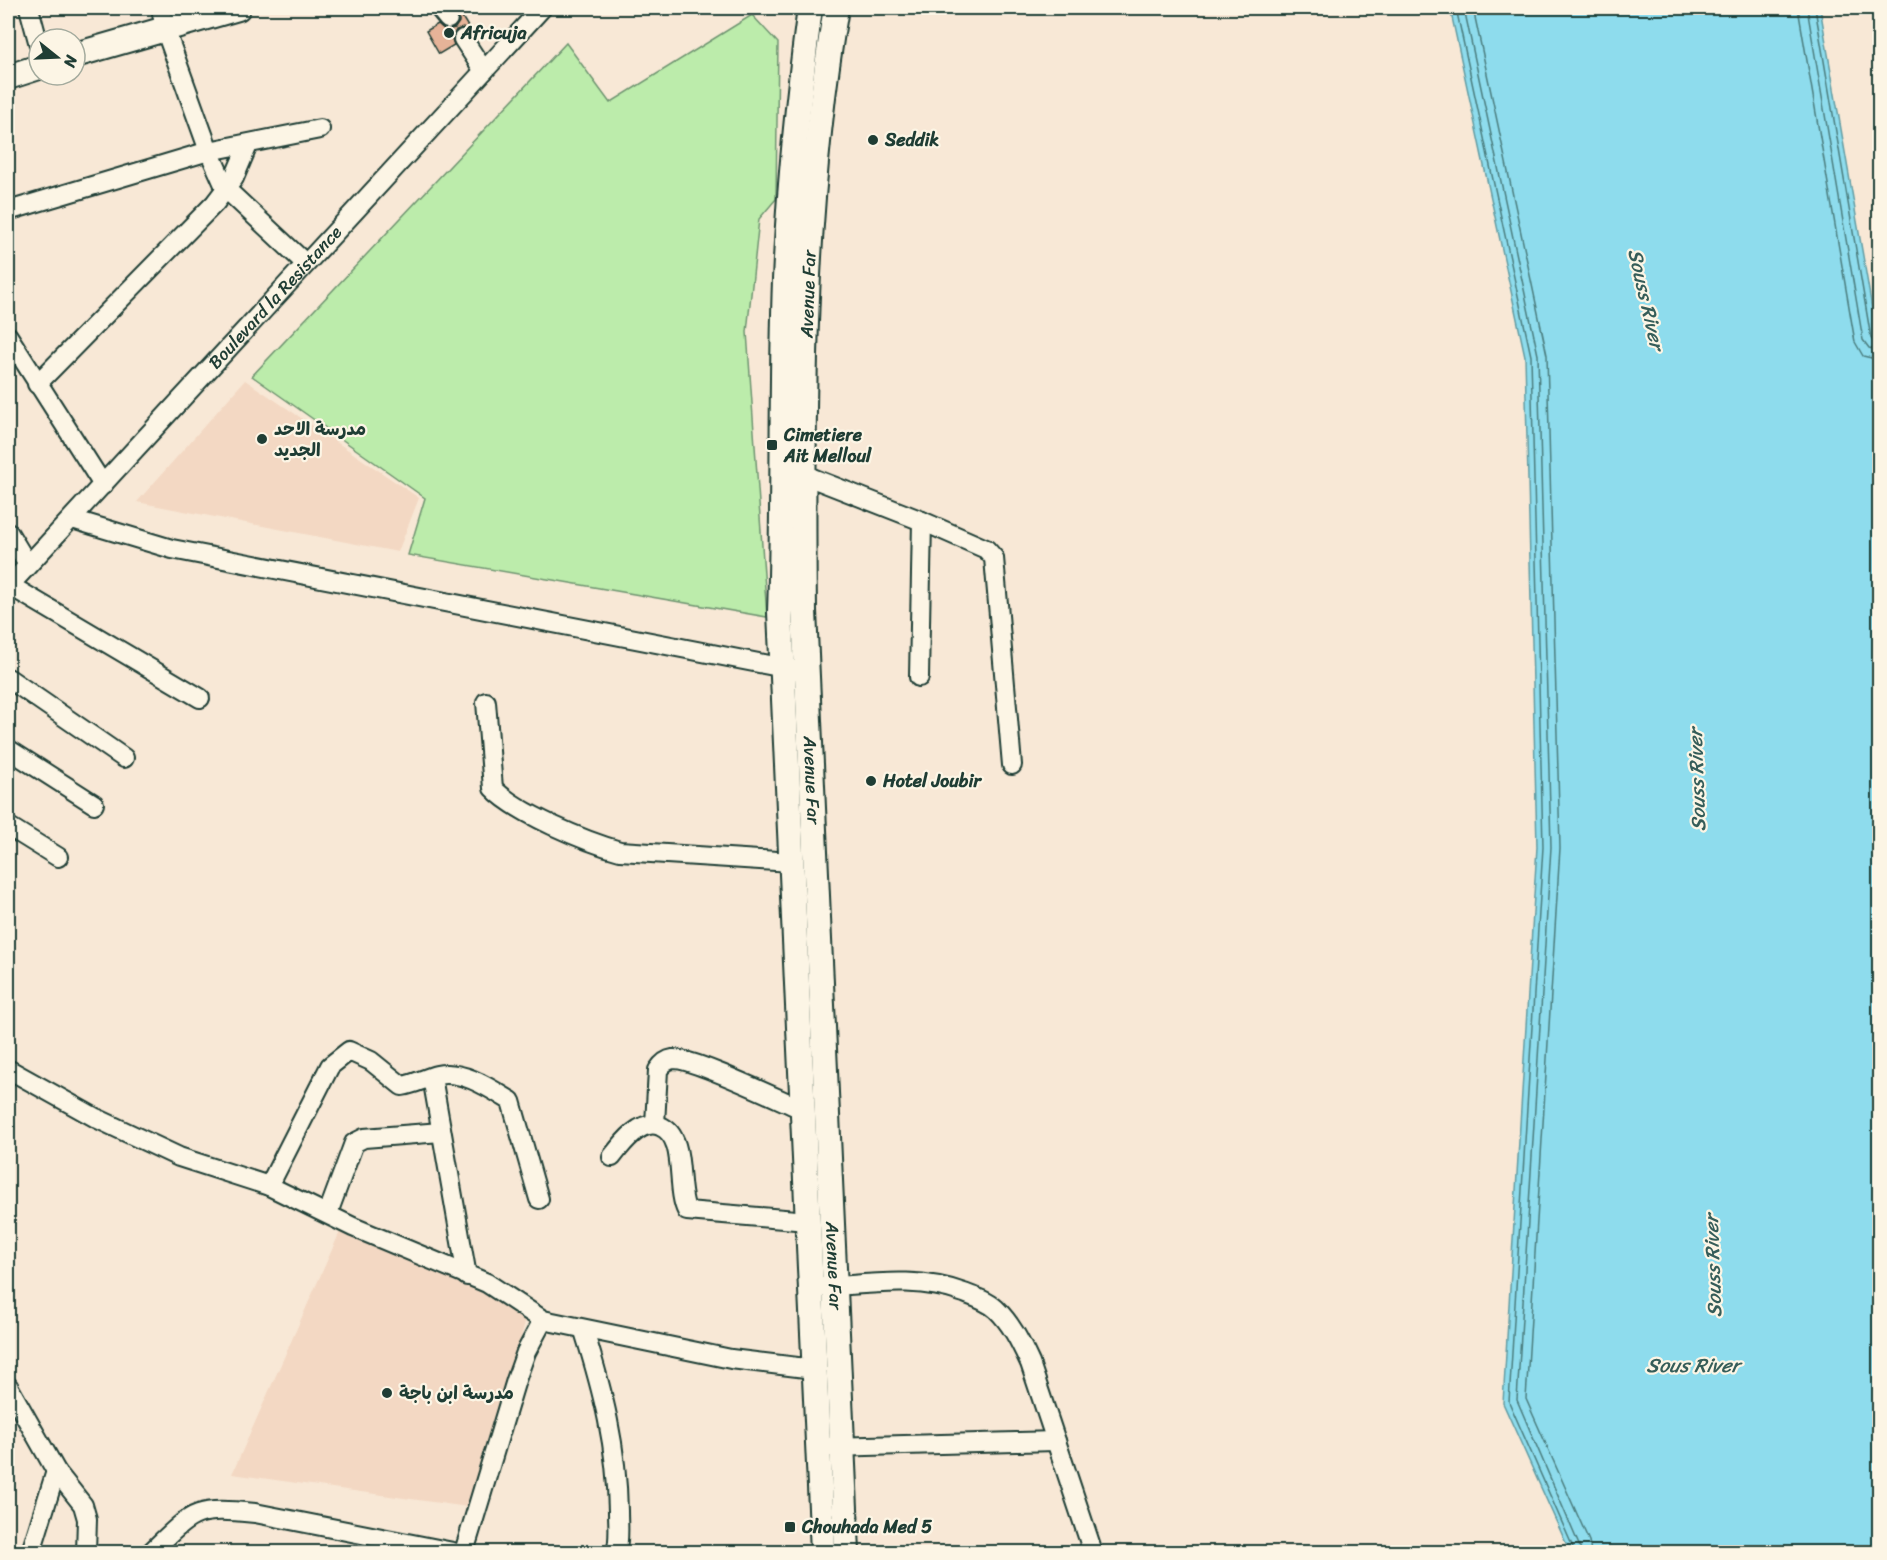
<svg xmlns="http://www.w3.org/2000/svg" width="1887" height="1560" viewBox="0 0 1887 1560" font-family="Sriracha,'Playpen Sans Arabic',sans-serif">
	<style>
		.built { fill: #f3d8c3 }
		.green { fill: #bcecab; stroke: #6e9470; stroke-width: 1.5 }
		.water { fill: #8edced; stroke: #629ca3; stroke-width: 1.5 }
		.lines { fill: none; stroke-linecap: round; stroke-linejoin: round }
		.shore { stroke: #4b7d7e; stroke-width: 1.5 }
		.building { fill: #e6b398; stroke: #1f3d34; stroke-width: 1.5 }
		.minor-casing { stroke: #1f3d34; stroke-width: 22 }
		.major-casing { stroke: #1f3d34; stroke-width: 28 }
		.minor { stroke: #fcf5e5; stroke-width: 18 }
		.major { stroke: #fcf5e5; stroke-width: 24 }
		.poi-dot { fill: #1f3d34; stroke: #fcf5e5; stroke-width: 2 }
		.labels { text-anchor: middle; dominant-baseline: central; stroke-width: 4.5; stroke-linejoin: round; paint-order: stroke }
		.poi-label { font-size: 18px; font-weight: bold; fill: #1f3d34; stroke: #fcf5e5; text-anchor: start }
		.street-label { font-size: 18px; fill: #1f3d34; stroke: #fcf5e5 }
		.water-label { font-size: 20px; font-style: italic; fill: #355d59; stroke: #fcf5e5 }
	</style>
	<rect width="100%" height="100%" fill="#f8e8d6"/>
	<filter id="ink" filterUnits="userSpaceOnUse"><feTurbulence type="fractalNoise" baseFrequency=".0167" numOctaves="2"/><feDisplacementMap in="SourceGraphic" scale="12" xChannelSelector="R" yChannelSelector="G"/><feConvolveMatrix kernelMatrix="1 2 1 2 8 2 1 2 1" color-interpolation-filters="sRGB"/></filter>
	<g filter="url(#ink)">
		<!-- built -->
		<g class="built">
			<polygon points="245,380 419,498 398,552 137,502"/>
			<polygon points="343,1225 528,1311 475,1508 232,1474"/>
		</g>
		<!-- green -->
		<polygon class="green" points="752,15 778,43 776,199 759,219 747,332 767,617 408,555 425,498 252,376 566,43 610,103"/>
		<!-- water -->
		<polygon class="water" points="1450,8 1820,8 1880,354 1879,1552 1570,1552 1503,1403 1537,847 1525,356"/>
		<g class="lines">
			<!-- shore -->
			<g class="shore">
				<polyline points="1456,8 1531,356 1543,847 1509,1402 1575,1552"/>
				<polyline points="1464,8 1538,355 1551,847 1517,1400 1582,1552"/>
				<polyline points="1473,8 1547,355 1560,848 1526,1399 1589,1541 1591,1552"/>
				<polyline points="1798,8 1855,342 1863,356 1880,360"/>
				<polyline points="1807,8 1863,340 1869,348 1880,351"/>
				<polyline points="1815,8 1871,338 1874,343 1880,344"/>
			</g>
		</g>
		<!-- building -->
		<polygon class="building" points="459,12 470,30 463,28 456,30 452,39 454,45 439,54 426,31 438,24 445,30 455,28 459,22"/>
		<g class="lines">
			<!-- minor casing -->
			<g class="minor-casing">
				<g id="minor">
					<polyline points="29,8 39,45"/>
					<polyline points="161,8 165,29 209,151 226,189 305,263"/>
					<polyline points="439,8 448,19"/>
					<polyline points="463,39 484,71"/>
					<polyline points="8,211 209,151 320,129"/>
					<polyline points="8,336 103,485"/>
					<polyline points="37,384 215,203 234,178 248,145"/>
					<polyline points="802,474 922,521 986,549 994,558 1012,765"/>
					<polyline points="72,519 172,549 795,670"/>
					<polyline points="8,532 28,565"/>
					<polyline points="9,585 200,698"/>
					<path id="s1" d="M 8,587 L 542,8"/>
					<polyline points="919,677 922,521"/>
					<polyline points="8,678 124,758"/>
					<path d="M 486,702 L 493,788 C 516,813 587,842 620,851 L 792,862"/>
					<polyline points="8,749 94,804"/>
					<polyline points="8,826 58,857"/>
					<polyline points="8,1069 96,1118 179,1157 269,1186 353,1227 487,1283 543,1320"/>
					<polyline points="432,1077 467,1276"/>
					<path d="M 655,1124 L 658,1070 C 662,1064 666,1060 673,1059 C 693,1058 780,1100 804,1110"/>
					<path d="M 612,1157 C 622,1144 641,1118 660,1126 C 688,1137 675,1188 687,1211 L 808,1221"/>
					<path d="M 269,1186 L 330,1066 L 349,1051 L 371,1061 L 402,1086 C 415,1084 425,1078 437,1075 C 462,1069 491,1089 511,1101 L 539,1199"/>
					<polyline points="328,1213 354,1143 364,1138 441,1132"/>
					<path d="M 823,1287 C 872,1284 917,1276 964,1293 C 975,1297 987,1301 996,1309 C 1012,1324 1021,1344 1030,1363 L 1093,1552"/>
					<path d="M 584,1331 C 603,1392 617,1446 618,1511 C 618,1525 620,1540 616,1552"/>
					<polyline points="8,1386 56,1471 83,1505 87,1519 86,1552"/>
					<polyline points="830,1447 1056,1441"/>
					<polyline points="31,1552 56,1471"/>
					<path d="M 151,1552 C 194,1511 194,1507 255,1513 L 453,1552"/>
					<polyline points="464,1552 516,1380 526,1352 543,1320 731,1359 814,1369"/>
				</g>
			</g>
			<!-- major casing -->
			<g class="major-casing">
				<g id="major">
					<path d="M 810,8 C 798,98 789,188 785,280 C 781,390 784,501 780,612 L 823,1552"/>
					<path id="s2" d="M 836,8 C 802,206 802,410 804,611 L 847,1552"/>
					<polyline points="75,55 238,8"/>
					<polyline points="8,77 39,67"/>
				</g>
			</g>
			<!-- minor -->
			<use href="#minor" class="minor"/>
			<!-- major -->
			<use href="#major" class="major"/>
		</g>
	</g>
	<!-- markers -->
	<g class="poi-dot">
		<circle cx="449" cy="33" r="6"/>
		<circle cx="873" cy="140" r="6"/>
		<circle cx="262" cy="439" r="6"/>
		<rect x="766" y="439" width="12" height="12" rx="3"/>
		<circle cx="871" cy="781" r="6"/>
		<circle cx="387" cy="1393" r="6"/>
		<rect x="784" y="1521" width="12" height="12" rx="3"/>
	</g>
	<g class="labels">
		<!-- poi labels -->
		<g class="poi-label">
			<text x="461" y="33">Africuja</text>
			<text x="885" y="140">Seddik</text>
			<text x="274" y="429">مدرسة الاحد<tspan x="274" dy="21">الجديد</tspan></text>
			<text x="784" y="435">Cimetiere<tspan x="784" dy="21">Ait Melloul</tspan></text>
			<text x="883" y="781">Hotel Joubir</text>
			<text x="399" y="1393">مدرسة ابن باجة</text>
			<text x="802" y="1527">Chouhada Med 5</text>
		</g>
		<!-- street labels -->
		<g class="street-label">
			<text transform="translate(808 294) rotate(-88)">Avenue Far</text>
			<text stroke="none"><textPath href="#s1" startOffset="394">Boulevard la Resistance</textPath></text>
			<text stroke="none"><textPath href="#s2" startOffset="774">Avenue Far</textPath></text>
			<text stroke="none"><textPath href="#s2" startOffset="1260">Avenue Far</textPath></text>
		</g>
		<!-- water labels -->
		<g class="water-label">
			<text transform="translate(1646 299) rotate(77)">Souss River</text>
			<text transform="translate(1697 780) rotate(-92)">Souss River</text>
			<text transform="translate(1713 1266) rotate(-92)">Souss River</text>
			<text x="1693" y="1365">Sous River</text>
		</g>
	</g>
	<!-- margin -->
	<rect width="1887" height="1560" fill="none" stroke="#fcf5e5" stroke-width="30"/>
	<rect x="15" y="15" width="1857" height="1530" fill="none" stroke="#1f3d34" stroke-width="2" filter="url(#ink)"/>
	<!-- north arrow -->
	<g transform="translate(57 57) rotate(108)"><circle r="28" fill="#fcf5e5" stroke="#a4ab9e" stroke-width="1.5"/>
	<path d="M0-4.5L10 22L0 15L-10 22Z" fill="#1f3d34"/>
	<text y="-9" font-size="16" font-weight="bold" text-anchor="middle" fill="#1f3d34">N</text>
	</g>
</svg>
